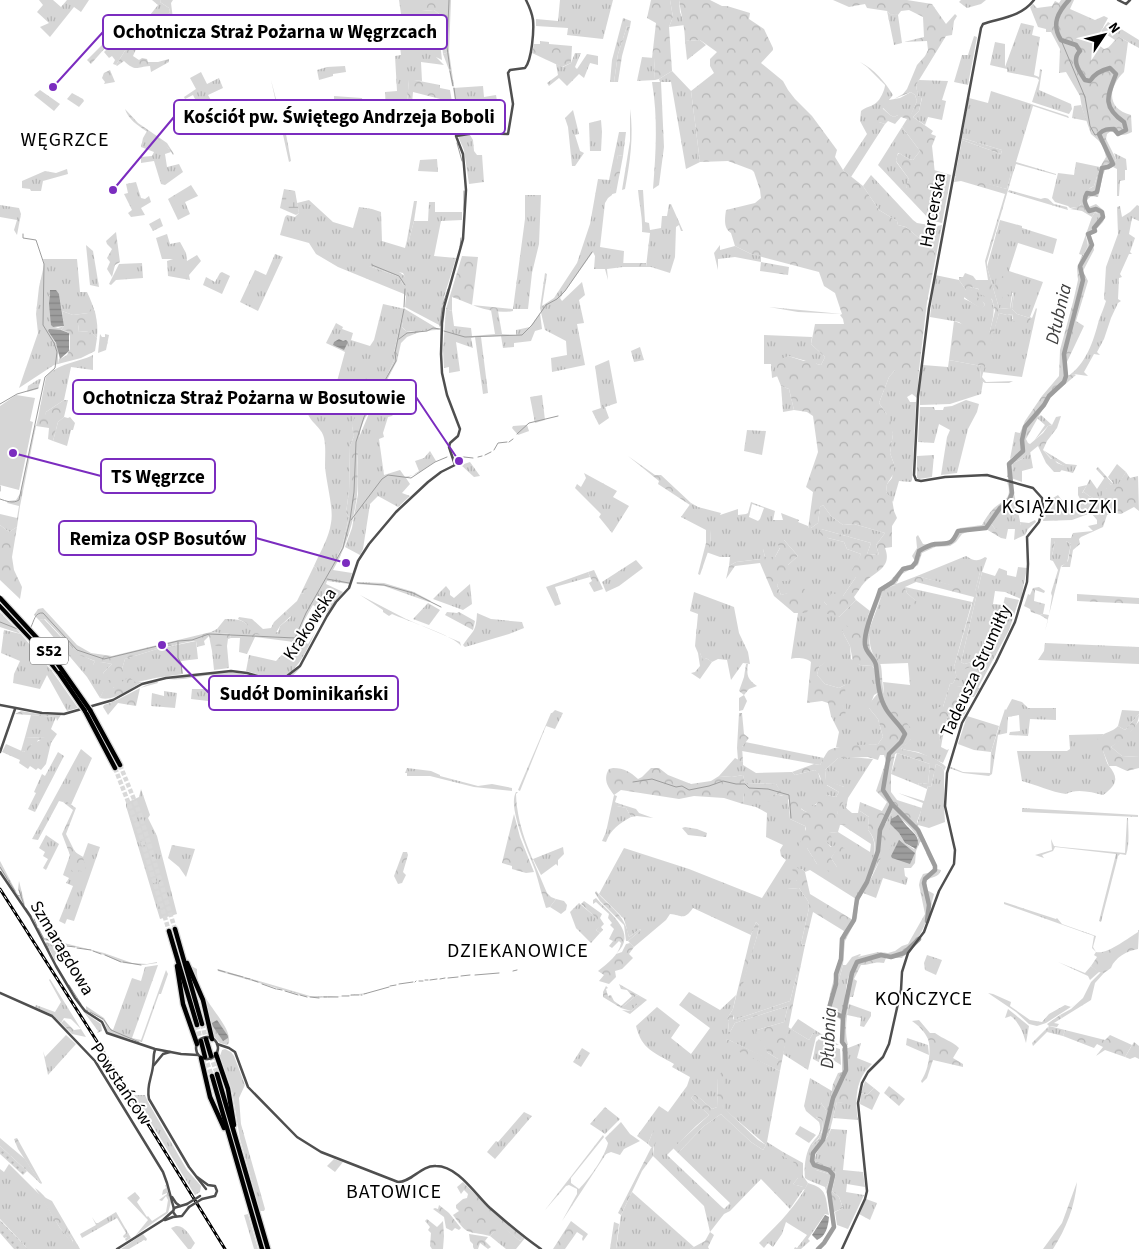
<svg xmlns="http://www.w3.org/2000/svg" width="1139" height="1249" viewBox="0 0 1139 1249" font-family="'Source Sans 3',sans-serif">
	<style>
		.grass { fill: url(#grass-tufts); fill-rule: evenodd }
		.forest { fill: url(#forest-crowns) }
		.wetland { fill: url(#wetland-marsh) }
		.garden { fill: url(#garden-dots) }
		.pitch { fill: #d6d6d6 }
		.water { fill: url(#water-rules) }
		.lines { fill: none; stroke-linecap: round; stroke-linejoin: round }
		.stream { stroke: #9d9d9d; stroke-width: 1 }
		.river { stroke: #9d9d9d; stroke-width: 4.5 }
		.motorway-tunnel { stroke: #d9d9d9; stroke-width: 4.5; stroke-dasharray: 4.5 2; stroke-linecap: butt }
		.motorway-casing { stroke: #dbdbdb; stroke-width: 7 }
		.tertiary { stroke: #4f4f4f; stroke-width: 2.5 }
		.motorway { stroke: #000; stroke-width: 4.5 }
		.rail-casing { stroke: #000; stroke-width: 3 }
		.rail { stroke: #fff; stroke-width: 1; stroke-dasharray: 4; stroke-linecap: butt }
		.motorway-bridge-casing { stroke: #dbdbdb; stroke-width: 7; stroke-linecap: butt }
		.tertiary-bridge { stroke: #4f4f4f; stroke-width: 2.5 }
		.motorway-bridge { stroke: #000; stroke-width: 4.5 }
		.labels { text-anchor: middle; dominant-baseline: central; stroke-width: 4; stroke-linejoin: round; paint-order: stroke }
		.shield { fill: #fff; stroke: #4c4c4c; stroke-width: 1 }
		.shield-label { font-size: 16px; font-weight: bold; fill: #000 }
		.street-label { font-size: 18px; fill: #000; stroke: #fff }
		.water-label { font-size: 19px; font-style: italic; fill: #3e3e3e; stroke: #fff }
		.quarter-label { font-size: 20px; letter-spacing: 1px; fill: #000; stroke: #fff }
		.leader { fill: none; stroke: #7b2cbf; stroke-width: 2 }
		.callout-dot { fill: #7b2cbf; stroke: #fff; stroke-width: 2 }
		.callout { fill: #fff; stroke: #7b2cbf; stroke-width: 2 }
		.callout-label { font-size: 19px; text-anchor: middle; font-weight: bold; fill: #000 }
	</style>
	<defs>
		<pattern id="grass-tufts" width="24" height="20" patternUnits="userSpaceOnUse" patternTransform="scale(1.25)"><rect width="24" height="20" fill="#d6d6d6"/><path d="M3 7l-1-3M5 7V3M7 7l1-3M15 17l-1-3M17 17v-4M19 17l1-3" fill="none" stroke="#b6b6b6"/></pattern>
		<pattern id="forest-crowns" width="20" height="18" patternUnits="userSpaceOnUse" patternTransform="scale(1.25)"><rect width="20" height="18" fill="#d6d6d6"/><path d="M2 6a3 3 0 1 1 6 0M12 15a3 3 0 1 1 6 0" fill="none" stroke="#b6b6b6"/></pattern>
		<pattern id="wetland-marsh" width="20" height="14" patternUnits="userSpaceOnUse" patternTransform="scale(1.25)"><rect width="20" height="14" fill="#d6d6d6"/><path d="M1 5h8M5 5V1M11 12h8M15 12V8" fill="none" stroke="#b6b6b6"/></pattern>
		<pattern id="garden-dots" width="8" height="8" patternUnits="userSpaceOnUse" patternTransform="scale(1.25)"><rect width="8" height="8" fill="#d6d6d6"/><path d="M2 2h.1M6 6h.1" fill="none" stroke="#b6b6b6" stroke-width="1.8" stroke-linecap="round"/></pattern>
		<pattern id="water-rules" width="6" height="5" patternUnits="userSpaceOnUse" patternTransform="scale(1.25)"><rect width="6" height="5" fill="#9d9d9d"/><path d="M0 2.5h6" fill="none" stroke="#858585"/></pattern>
	</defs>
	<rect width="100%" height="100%" fill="#fff"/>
	<!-- grass -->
	<g class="grass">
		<polygon points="39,0 53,0 61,7 67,0 89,0 81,12 74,7 50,37 40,27 49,23 37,12 43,5"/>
		<polygon points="152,0 161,0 160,2 169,8 170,12 163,22 165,24 164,28 150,15 158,5"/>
		<polygon points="399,0 422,0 422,11 434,10 439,14 440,42 442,60 436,57 444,65 421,62 422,81 409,80 407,102 409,115 386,111 385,92 397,91 395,56 401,55 400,46 392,48 390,34 400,31 401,14"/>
		<polygon points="560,0 613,0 603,39 567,35 568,28 536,26 536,19 558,21"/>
		<polygon points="670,0 679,0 680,12 685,25 669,27 673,17"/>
		<polygon points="961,0 986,0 981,4 967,8 959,2"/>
		<polygon points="887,11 890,14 898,15 902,43 894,45"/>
		<polygon points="623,18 631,21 630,27 627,26 618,54 614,82 610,82 612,60"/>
		<polygon points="112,20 131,35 125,45 126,49 116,65 113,64 115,60 112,56 109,58 104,52 119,37 107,27"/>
		<polygon points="1108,22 1113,25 1116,23 1119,25 1118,27 1139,40 1139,48 1119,37 1115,40 1101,31"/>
		<polygon points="1021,23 1034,26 1032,35 1040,37 1034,75 1039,77 1040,69 1042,70 1039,90 1071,104 1072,109 1069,114 1032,102 1039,80 1037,78 1007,72 1007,69 990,65 995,42 1005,44 1005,67"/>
		<polygon points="974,36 977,37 968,85 954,82 962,55 968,55"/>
		<polygon points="700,40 706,45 687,60 685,41"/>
		<polygon points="449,52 454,86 452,86 449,70 443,54"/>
		<polygon points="575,53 581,53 575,67 577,69 587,54 598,56 598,65 590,63 584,78 579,74 567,86 559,78 549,86 547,83 558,75 556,64 563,67 571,63"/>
		<polygon points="642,57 654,58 655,80 637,81"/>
		<path d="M 860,62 C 874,69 885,82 893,95 L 889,100 L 900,98 L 911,92 L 915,95 L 917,101 L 911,115 L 898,115 L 894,117 L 890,115 L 883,108 L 879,122 L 885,124 L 851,177 L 843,170 L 867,134 L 860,121 L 861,111 C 865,107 871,107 876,103 C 880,100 885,90 885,85 L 867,67 Z"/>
		<polygon points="345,66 346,72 333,74 333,76 319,80 317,70 327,67"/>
		<path d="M 672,71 L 691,91 L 700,162 L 686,169 L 671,82 L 661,82 L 664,147 L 659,185 L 653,189 C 656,152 658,118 652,82 L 660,82 L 659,79 Z"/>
		<polygon points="201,72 207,84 219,78 223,88 208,95 213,104 211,106 213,106 218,116 253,100 259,112 218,131 208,110 210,108 207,103 199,107 193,95 185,99 184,97 196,89 190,78"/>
		<polygon points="271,80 281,118 283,118 291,161 289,162"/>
		<polygon points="919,80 948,81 942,100 946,101 942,120 928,117 925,125 913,117 919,111 922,98 918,96 916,85"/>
		<polygon points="483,86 484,97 496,95 499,112 476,115 476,131 473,131 468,121 465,121 460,123 457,132 457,112 453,88"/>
		<polygon points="40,90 60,104 54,111 34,95"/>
		<polygon points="991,91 1068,116 1069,118 1033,106 1016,162 1056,174 1056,175 1016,164 1013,173 1011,173 1007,189 955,176 962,140 1001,154 1002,150 962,138 969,98 988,103"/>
		<polygon points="72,93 83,99 84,101 79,107 67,99"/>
		<polygon points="334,96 362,98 363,106 384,111 381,125 359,121 350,121 353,107 334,105"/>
		<polygon points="1081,105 1087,121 1072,118 1074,106"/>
		<path d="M 630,109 C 634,136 630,162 625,189 L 622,190 L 630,141 Z"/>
		<polygon points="573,110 579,134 575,135 580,151 584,153 575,166 572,166 568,127 565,118"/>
		<polygon points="601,120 602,132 601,151 590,151 589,123"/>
		<polygon points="902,127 920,151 913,160 909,159 899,153 898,153 896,161 897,163 909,179 906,187 935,211 934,170 951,175 942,223 930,220 878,165"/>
		<path d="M 147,131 C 157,137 165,142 171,152 L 165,154 L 167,167 L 179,164 L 183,172 L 165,185 L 161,184 L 154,161 L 141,163 L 141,157 L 152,156 L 154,152 L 141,147 L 143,138 Z"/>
		<polygon points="619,132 626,132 623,156 618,155 612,195 608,198 605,203 600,247 624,251 623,267 607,269 608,280 605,269 594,269 595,256 593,252 560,298 562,301 582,282 585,295 579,300 584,323 577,324 585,365 552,372 551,358 567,355 566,341 545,330 540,308 545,273 547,274 542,306 554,298 577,263 590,224 598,179 609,180"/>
		<polygon points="470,135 473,140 474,151 477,155 482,155 484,182 469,184 464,150 458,136"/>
		<polygon points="1114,153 1126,159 1127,170 1125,170 1125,180 1120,181 1119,196 1117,196 1117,169 1113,167 1116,159"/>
		<polygon points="437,159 438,172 418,171 420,160"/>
		<polygon points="1076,162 1100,167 1094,186 1090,188 1079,207 1070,208 1068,206 1055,202 1052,198 1058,173 1074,175"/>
		<polygon points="67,169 68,174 43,181 41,191 31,191 30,189 22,188 22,181 45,171 56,173"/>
		<polygon points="871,175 913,220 917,223 929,225 934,224 937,226 942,225 936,256 928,235 920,239 906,227 898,225 897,221 879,210 863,186"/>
		<polygon points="136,182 141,198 145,199 149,196 151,202 141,208 145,215 131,217 128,213 132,210 124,194 128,193 126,184"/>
		<polygon points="191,185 198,196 185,202 190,214 178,220 168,199"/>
		<path d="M 638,190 L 643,190 L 645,222 L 649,223 L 650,230 L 661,228 L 662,216 L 667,216 L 669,204 L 671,204 L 683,231 L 681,231 L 679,225 L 676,227 L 675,257 L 670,273 L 651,267 L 646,267 L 650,233 L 642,232 C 643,218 639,204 638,190 Z"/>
		<path d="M 1009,190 L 1041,199 C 1048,196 1049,200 1054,204 L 1067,207 L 1068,210 L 1008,192 Z"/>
		<polygon points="525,195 541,195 539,244 532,273 528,309 513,309 525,219"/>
		<path d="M 309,200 L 333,222 L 353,228 L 359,207 L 372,209 L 381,212 L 382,241 L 405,248 L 407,240 L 409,240 L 414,221 L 428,221 L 429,202 L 435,202 L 435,212 L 462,212 L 462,220 L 441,221 L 434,256 L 456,258 L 444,297 L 441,326 L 405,307 L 406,296 L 404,294 L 338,267 L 316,254 L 309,243 L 280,235 L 285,217 L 287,215 L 295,217 L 299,213 L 297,203 ZM 369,266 L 403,273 L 409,286 L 403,285 L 400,277 Z"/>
		<polygon points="0,205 19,208 21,214 17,235 14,230 17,220 0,217"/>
		<path d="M 1137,205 L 1139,206 L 1139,221 L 1132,218 L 1129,234 L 1135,238 L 1130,252 L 1132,254 L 1129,254 L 1120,274 L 1122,277 L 1119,278 L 1118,299 L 1121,301 L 1118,303 L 1111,318 L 1104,339 L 1097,352 L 1100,355 L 1094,354 L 1084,372 L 1088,376 L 1074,374 L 1067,377 C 1087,363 1093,342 1099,320 C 1101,314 1104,308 1106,301 L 1104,299 L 1106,267 L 1118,234 L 1117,207 L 1120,206 L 1122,217 L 1130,212 Z"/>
		<polygon points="1095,212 1099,215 1099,219 1086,236 1088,246 1077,268 1082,255 1079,254 1092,217"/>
		<polygon points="160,218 163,226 153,231 149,224"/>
		<polygon points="1000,220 1022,226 1022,228 1057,239 1053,254 1018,243 1009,271 1043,282 1030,317 1032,318 1036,308 1037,309 1022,377 982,372 999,313 1007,315 1013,314 1012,319 1030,318 1017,314 1012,309 1014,293 1012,293 1010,309 999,308 987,267"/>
		<polygon points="167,234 170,244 180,242 186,253 187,261 197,255 201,261 189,275 190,280 168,276 167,261 173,259 162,259 156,238"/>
		<polygon points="86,245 93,251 99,287 90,285"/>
		<polygon points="720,245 720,250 735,246 751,254 761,256 761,262 735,257 718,259 718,270 714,253"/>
		<polygon points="275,254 283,257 258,311 240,302 255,270 266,275"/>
		<path d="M 43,259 L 77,259 L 80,292 L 87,292 C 94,307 99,320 97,338 C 91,331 86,331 78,332 L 79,324 L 96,324 L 88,313 L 73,315 L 62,311 L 59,294 L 49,295 L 52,326 L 58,328 L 64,326 L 61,330 L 48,331 L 58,347 L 58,364 L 54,365 L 19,388 L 38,333 L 36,314 L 39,287 L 44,265 Z"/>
		<polygon points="142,263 143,278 116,280 111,285 109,284 119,264"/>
		<polygon points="222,272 230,276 222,294 203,285 206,277 215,282 220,273"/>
		<path d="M 935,275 L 959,280 L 966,290 L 964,299 C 971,301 976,306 982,308 L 985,305 L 984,303 L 974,296 L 969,287 C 1001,292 995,311 989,335 L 964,326 L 959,322 L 930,317 Z"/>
		<path d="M 383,304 L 405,309 L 440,330 C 427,330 419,332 406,331 L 402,327 L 403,317 L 402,316 L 394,353 L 394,360 L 388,374 L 375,397 L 362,407 L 352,426 L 354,436 L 350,446 L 349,491 L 346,513 L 349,517 L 342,547 L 337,557 L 339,559 L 333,570 L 352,573 L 349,584 L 327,581 L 326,584 L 343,592 L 326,614 L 313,605 L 304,621 L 298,637 L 308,644 L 316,631 C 307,648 297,679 273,678 C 265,678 255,673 246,671 L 249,655 L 276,661 L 294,642 L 255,637 L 247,654 L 239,652 L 240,638 L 231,638 L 230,634 L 211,632 L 217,629 L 225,619 C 241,619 245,620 255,634 L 278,632 L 280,626 L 291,617 L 286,611 L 297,601 L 301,593 L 303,594 L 317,569 L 314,566 C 320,552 329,538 331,523 C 334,509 326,482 325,466 C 325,457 326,447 324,438 C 322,425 300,418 310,403 L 330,401 L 333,396 L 345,352 L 326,343 L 336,323 L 343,327 L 342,329 L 353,333 L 351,340 L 370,346 L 374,340 Z"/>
		<polygon points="769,307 842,314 798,312"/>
		<polygon points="446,309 452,311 454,326 471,328 472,336 495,334 491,310 498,311 502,334 516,335 516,330 530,327 540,313 542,329 535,331 531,341 514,343 514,347 503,348 501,336 481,337 488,393 483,394 475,337 471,338 473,348 456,342 460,371 449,373 449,367 444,368 443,350"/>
		<polygon points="100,334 102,337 105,337 105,334 109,335 106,350 98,353"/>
		<polygon points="764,335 812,337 811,344 825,357 821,365 788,356 777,373 778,376 772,378 771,364 764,364"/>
		<polygon points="640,347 644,360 634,362 631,351"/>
		<path d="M 93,355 L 93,370 L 71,367 L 64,400 L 46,412 L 45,418 L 38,418 L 46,377 C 58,363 77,363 93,355 Z"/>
		<polygon points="609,360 617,403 605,407 609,418 599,425 592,411 601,408 595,366"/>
		<polygon points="949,360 981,366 980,378 983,382 981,394 950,404 920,405 920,386 923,365 948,367"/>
		<polygon points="895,370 919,370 917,398 912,394 907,397 910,402 916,402 912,480 911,482 899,481 893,502 886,492 887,484 892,478 894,464 890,453 893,434 886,413 879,403 889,377"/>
		<polygon points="39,379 41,379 38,389 27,392 28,386"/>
		<polygon points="781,386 789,389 794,410 783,412"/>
		<polygon points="379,395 395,403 400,407 392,416 388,417 383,433 384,437 379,439 384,475 400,470 405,477 413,475 419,471 415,461 424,458 430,451 436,461 420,472 406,478 410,484 402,493 410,496 398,507 378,496 370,504 363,549 360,555 345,547 352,528 358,494 358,440 370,411 376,408"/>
		<polygon points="542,395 545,420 535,423 530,397"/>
		<polygon points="966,400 979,404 977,412 968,429 957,473 941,475 947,437 950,430 939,424 934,443 918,442 920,407 934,407 935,410 943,410 944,407 952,406"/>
		<polygon points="1041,415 1052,425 1048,426 1034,441 1045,425 1037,418"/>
		<polygon points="64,417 68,418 70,417 75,423 73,430 71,430 67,446 53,441 58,422"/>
		<polygon points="35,425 36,426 20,506 17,527 9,532 0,525 0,514 17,518 19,506 7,503 8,501 16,500 20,494"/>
		<polygon points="747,430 766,431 762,455 744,451"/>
		<polygon points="1015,432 1020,433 1020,452 1010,459"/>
		<polygon points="1043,450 1066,464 1077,465 1073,473 1061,470 1064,466 1052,459"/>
		<polygon points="1030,451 1033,468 1022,471 1022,482 1011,478 1013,463 1022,459"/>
		<polygon points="934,455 932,477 919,479 917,478 917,456"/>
		<polygon points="470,462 480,476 474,477 461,465"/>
		<polygon points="1117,464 1126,472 1116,489 1107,488 1099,501 1089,496 1084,492 1082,494 1090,479 1097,489 1105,477 1111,485 1113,483 1108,477"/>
		<polygon points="584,473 617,491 613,497 629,506 612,533 599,517 601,514 575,488 577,484 581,487 586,478"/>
		<path d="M 751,502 L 775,511 L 773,520 L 783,520 L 781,513 L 799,520 L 798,522 L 808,526 L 808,528 L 811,528 L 818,523 L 820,507 L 823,505 L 831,516 L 843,525 L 854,524 L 885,533 L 876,545 L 879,555 L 867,554 L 871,543 L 821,529 L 828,538 L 844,542 L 847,549 L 861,554 L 858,561 L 856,577 L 843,596 L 824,602 L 839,617 L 856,600 L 870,611 L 868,615 L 867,626 L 870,627 L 883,592 L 886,588 L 895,585 L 917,602 L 907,593 L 905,587 L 972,602 L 954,667 C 956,674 958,676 953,683 L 950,684 L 943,707 L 939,741 L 942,741 L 941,747 L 947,750 L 949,749 L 943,763 L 918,752 L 901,749 L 911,739 C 910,717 892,716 885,699 C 883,694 884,687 883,682 L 910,685 L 908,663 L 880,664 C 872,654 869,648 870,635 L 842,631 L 850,646 L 851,659 L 860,665 L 872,666 L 876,670 L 879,692 L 874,695 L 869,708 L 878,719 L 883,737 L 878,744 C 866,745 847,748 836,747 L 839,732 L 831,716 L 845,716 L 845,685 L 839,688 L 825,684 L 817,675 L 819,667 L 825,662 L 811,662 C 807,658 796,657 791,659 L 798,613 L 806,613 L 789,593 L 781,595 L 777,585 L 788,565 L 798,556 L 784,540 L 775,557 L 765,557 L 763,549 L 761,559 L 736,562 L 729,566 L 730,557 L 720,557 L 706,552 L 710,545 L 711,530 L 706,530 L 681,517 L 691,503 L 698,507 L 721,513 L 720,515 L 738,509 L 738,515 L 746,514 L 748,513 ZM 752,504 L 764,508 L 760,519 L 758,521 L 749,517 Z"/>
		<polygon points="1002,508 1013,510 1015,519 1021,526 1020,522 1029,523 1035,520 1036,522 1028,529 1025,535 1014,540 1015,529 995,529 990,522"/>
		<polygon points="1055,541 1066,541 1071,544 1067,563 1061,566 1045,631 1048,620 1040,615 1043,614 1049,615 1052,596 1051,593 1058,570 1053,561 1050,560 1050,556 1052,556"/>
		<path d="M 966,556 C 974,561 977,562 985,557 L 987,558 L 982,572 L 995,576 L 999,568 L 1007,571 L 1007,575 L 1016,577 L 1018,567 L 1027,568 L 1021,599 L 1005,592 L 995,591 L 993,604 L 1003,605 L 1005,597 L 1019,600 L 1009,630 L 978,688 L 956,686 L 961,670 L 980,660 L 964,664 L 961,662 L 982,572 L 980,572 L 975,592 L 917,576 Z"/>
		<polygon points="636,560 643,568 619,586 606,592 602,582"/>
		<polygon points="588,572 590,577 555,587 561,604 555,606 546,587"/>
		<polygon points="357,582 384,583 414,592 431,601 429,602 384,586 357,584"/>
		<polygon points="470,584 472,604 463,610 433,599 446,586 450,591 450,595 454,598"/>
		<polygon points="694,592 734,607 739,633 748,652 750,664 743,663 731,680 727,660 718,659 712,662 706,658 703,661 700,653 698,653 695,646 698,614 690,611"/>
		<path d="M 360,595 L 406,619 L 460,642 L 461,646 C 455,636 405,620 392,614 L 389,616 L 383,612 L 383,610 Z"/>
		<polygon points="428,603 440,610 429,625 413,619"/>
		<path d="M 477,613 L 491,619 L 522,622 L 524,628 L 509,634 L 465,647 L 463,645 C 473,630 476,633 477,613 Z"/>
		<path d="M 44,619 C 59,634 75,655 95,661 L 93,665 L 101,662 L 112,664 L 103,673 L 107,675 L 122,669 L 125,659 L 157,649 L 196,641 L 198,659 L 181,661 L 183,674 L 155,678 L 104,690 L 100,698 L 87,677 L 39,620 Z"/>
		<polygon points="4,630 21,634 52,671 78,708 67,711 47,675 40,689 13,683 14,674 20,661 1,653"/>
		<polygon points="1045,643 1139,647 1139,664 1038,660 1044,651"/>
		<polygon points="214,646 227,646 229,668 214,670 212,651 214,651"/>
		<path d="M 304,662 C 296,676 282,686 266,681 L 261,707 L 241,705 L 245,677 L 229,675 L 225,703 L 191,699 L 192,689 L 211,689 L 212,675 C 198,676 180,681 168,679 C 191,676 215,670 238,673 C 250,674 264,683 276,681 C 288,679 297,670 304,662 Z"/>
		<polygon points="164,691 177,693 175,708 151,706 152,693 164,696"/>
		<polygon points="1012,699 1022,702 1028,708 1056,708 1056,720 1030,719 1028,736 1009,735 1010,732 1020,731 1019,715 1008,717 1007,733 998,735 992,774 989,776 963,773 949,768 951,767 963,772 990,773 991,752 1005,709 1006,710"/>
		<polygon points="952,707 967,710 961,720 946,721"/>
		<polygon points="555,710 563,713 555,729 546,726 520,791 518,790 551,713 552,713"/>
		<polygon points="1122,710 1139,711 1139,714 1125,730 1118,726"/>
		<polygon points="31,715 56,717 51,729 57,734 51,743 46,764 41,770 38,768 36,770 30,766 28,769 19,763 20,760 2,752 6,744 24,752 32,744 45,738 25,737"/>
		<polygon points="1139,721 1139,757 1122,756 1111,747 1131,731"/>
		<path d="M 1104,734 L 1090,747 L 1103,751 C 1105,755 1106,763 1109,766 C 1119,778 1117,785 1103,795 C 1092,792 1076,788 1066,794 C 1051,792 1037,785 1022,781 L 1017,751 L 1067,751 L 1070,749 L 1069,735 Z"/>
		<polygon points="745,742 824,758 820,765 742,751 742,747"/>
		<polygon points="81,749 92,758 71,805 64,801 63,802 59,801 38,840 32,839"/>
		<polygon points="58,752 64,756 35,812 28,809 36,793 34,792 42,774 45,776"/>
		<polygon points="897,753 930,764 928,784 919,783 918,785 891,774"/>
		<path d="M 850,757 L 873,759 L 848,798 L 846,808 L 852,813 L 858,813 L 860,802 L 860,811 L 869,817 L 868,830 C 885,849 865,880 856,899 L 810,870 L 805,872 L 802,869 L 797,880 L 787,889 L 799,888 L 808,901 L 809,908 L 801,944 L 805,945 L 799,974 L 797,974 L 790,1001 L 734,1020 L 734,1011 L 757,936 L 759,925 L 756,922 L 751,935 L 693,908 C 684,921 682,915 670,914 L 666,920 L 634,947 L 628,941 L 641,930 L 640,929 L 629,937 L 624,919 L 599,894 L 624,848 L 689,869 L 762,898 L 786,860 L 781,856 L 780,850 L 783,845 L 766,837 L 767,813 L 756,807 L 743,804 L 744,791 L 770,797 L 775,794 L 783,796 L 776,784 L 745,783 L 743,775 L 732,777 L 719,776 L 735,758 L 743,762 L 743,765 L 756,773 L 792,772 L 795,775 L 815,770 L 818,772 L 821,782 L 839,792 L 836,797 L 827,795 L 806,812 L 788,799 L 790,819 L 805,826 L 807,848 L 817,864 L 837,867 L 831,858 L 836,850 L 824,841 L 828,833 L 838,832 L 870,852 L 871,844 L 842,825 L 846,825 L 837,813 L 844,787 L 826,781 L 825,770 L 838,758 Z"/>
		<path d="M 936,764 L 942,767 L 944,771 L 944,807 L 945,822 L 929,828 L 918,825 L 920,832 L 925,840 L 920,842 L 916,851 L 915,863 L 911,868 L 904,868 L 905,876 L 908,878 L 906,885 L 883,878 L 876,898 L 863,893 C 869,882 876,870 881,857 C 887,842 879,821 896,810 L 916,828 L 923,803 L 898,793 L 924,801 L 928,786 L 931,787 ZM 896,816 C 903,819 914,831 918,838 L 914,849 L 905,843 L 899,833 L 890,824 Z"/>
		<polygon points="407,768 431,771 440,775 440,776 478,786 492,784 512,788 512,791 474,787 430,776 407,776 407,773 405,773"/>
		<polygon points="141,789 150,815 148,818 157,836 177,914 160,919 126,806 126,803 139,797"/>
		<path d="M 614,795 L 617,796 L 615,802 L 617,803 L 617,806 L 626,808 L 631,817 C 619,824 611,829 606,842 L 602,841 L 606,832 Z"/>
		<polygon points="1022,808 1138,815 1138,817 1022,812"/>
		<path d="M 1127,818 L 1128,818 C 1128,830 1130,843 1126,855 L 1120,854 L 1118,856 C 1113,876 1107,899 1101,922 L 1099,921 L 1116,854 L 1055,847 L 1053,851 L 1042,855 L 1044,858 L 1035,855 L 1052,850 L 1051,839 L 1054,846 L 1061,847 L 1125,853 Z"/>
		<polygon points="46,835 59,844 46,870 43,868 48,859 43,856 45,852 39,848"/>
		<polygon points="88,843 100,847 74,921 67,919 65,924 59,921 73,886 66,883 69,878 63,875 70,855 69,851 74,850 78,855 83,857"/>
		<polygon points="172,845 195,849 186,877 179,867 168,858"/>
		<polygon points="563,847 564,854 558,860 558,866 556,864 541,875 533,859"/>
		<polygon points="0,861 18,895 20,895 18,889 19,881 25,905 16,894 0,869"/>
		<polygon points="556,899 564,901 567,905 566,910 561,914 550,907"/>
		<polygon points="1004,902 1056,919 1057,918 1062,924 1096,936 1093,947 1096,952 1092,948 1094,936 1004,904"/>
		<polygon points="579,903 593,915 601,925 596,930 600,933 591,943 576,928 570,912"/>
		<polygon points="37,928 39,928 44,938 104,953 132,963 147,964 157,962 157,963 143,965 123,963 94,951 43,940"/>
		<polygon points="46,942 64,948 55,961"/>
		<path d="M 860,954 L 861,955 L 859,956 C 852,966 848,976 846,989 C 845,997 846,1006 842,1013 L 832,1008 L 832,1005 L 843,965 L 846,965 L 852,957 Z"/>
		<polygon points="927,955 942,960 936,975 925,970 924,963"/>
		<polygon points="1058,962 1085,973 1091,966 1099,972 1090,980 1088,976"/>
		<polygon points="158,965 132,1038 141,1040 166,970 168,974 161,994 159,994 142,1042 111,1034 108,1032 104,1021 86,1009 86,1006 104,1018 110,1028 113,1030 132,978 141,981 145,967"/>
		<path d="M 191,966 L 197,969 C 195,999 232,1022 229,1043 L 227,1045 L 220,1043 L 213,1036 L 204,998 Z"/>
		<polygon points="218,969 310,996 342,996 367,993 367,994 319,998 304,996 218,971"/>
		<polygon points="1101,972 1104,973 1095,983 1091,1000 1062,1018 1060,1015 1071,1009 1083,998 1091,982"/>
		<polygon points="50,979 81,1029 71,1019 64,1018 61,1023 51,1014 35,1007 36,1005 55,1012 61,1002 49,980"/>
		<path d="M 689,992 L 720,1010 L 736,995 L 733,1009 L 727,1019 L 729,1021 L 728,1032 L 730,1032 L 735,1023 L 788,1006 L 784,1022 L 757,1030 L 768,1053 L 778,1059 L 778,1064 L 727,1039 L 726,1044 L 780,1071 L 767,1142 L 783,1152 L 782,1155 L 797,1164 L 798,1178 L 793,1184 L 803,1187 L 803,1190 L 790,1209 L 761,1179 L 730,1211 L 724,1214 L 710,1232 L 704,1206 L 653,1156 L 655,1136 L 653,1131 L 648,1144 L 637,1136 L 659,1106 L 668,1112 L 687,1086 L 690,1077 L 672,1067 L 674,1064 C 654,1052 642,1050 636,1026 L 657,1007 L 680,1025 L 671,1038 L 691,1054 L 710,1028 L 679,1005 ZM 718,1078 L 723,1108 L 766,1145 L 763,1150 L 751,1142 L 721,1114 L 704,1126 L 678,1153 L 730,1203 L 724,1209 L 667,1155 L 696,1126 L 709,1115 L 691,1098 L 695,1094 L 712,1109 L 717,1107 Z"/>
		<polygon points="988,993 993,994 1011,1002 1010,1006 1030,1020 1042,1022 1049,1014 1065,1005 1071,1007 1077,1003 1046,1023 1037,1026 1029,1024 1016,1012"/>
		<polygon points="637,995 643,999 631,1011 621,1008"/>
		<polygon points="75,1000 88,1015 101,1024 102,1031 97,1033 98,1031"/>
		<polygon points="849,1004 871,1012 871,1016 864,1027 860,1026 861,1018 847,1015"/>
		<path d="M 1008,1009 L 1029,1026 L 1026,1043 C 1023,1032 1020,1024 1011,1016 L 1005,1018 Z"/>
		<polygon points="1049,1026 1065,1030 1063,1036 1047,1032"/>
		<polygon points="788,1027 809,1040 815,1030 839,1045 833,1045 820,1035 816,1037 808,1070 783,1054"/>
		<polygon points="66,1035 76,1044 48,1075 43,1051 45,1057"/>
		<polygon points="820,1038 833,1047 840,1049 841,1065 833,1060 828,1067 813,1059 816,1042"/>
		<polygon points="907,1038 928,1045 929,1055 906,1045"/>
		<polygon points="1134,1042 1139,1046 1139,1059 1135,1057 1130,1059 1125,1057"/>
		<path d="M 861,1043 L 857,1058 L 872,1064 C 855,1079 855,1100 858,1120 L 833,1118 L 837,1102 L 849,1103 L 844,1080 L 847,1072 L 848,1048 Z"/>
		<polygon points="582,1048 590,1053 581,1067 573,1062"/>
		<polygon points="225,1049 231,1052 234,1056 245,1085 239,1098 241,1124 265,1209 264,1211 260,1211 240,1139 232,1091 220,1056 222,1050"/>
		<path d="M 810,1078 L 832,1091 L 830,1101 L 821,1103 L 826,1110 L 816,1117 L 823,1121 C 822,1132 821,1138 812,1145 L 816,1170 L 832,1175 L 826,1188 L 828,1198 L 825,1187 L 808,1180 L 805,1178 C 804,1168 805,1155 810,1146 C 816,1136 823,1135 819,1122 L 806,1111 L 804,1106 Z"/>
		<polygon points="865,1081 874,1088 867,1095 861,1093"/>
		<polygon points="134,1095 145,1095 148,1102 187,1170 201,1186 200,1192 195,1195"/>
		<polygon points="605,1107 620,1119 605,1134 590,1124"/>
		<polygon points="524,1112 532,1116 495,1159 487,1152 496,1141 498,1142"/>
		<path d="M 621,1122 L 630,1134 L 640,1141 L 624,1149 L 620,1155 L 611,1152 L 606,1154 L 562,1221 L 577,1194 L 577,1189 L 569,1185 L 566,1186 L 545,1210 L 603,1135 L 604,1137 L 571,1178 L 571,1183 L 579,1189 C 589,1179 605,1157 608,1143 L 605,1138 Z"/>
		<polygon points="800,1126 816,1135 809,1143 795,1134"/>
		<path d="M 831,1129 L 847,1130 L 843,1170 L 863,1172 L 865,1187 L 847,1184 L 846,1192 L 864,1195 L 848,1229 L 837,1225 L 835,1212 L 843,1208 L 839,1197 L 832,1191 L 836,1173 L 815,1161 C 815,1148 827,1142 831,1129 Z"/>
		<polygon points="0,1138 25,1159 41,1184 0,1146"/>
		<polygon points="334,1159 343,1162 335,1172 327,1166"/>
		<polygon points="9,1164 41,1196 60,1228 72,1243 73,1241 44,1197 52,1201 80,1249 28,1249 0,1219 0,1169 4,1172"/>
		<path d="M 808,1183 C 828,1189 825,1196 829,1215 L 825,1214 L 808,1239 L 810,1241 L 801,1249 L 794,1249 L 795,1247 L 797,1248 L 807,1235 L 786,1222 L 782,1234 L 773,1247 L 768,1243 L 764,1248 L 759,1243 C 778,1224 796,1207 808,1183 Z"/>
		<path d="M 165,1185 L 166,1185 L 171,1202 L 168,1213 C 156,1220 146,1228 135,1236 L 148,1220 L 127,1198 L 135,1192 L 140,1198 L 137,1202 L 147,1217 L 148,1216 L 152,1221 L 166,1212 L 168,1200 L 166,1196 L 162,1201 L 159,1200 L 167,1194 L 167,1193 L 162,1195 L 163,1190 L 166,1188 Z"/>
		<polygon points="632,1192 694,1247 690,1249 616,1249 621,1215"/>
		<polygon points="866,1199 877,1203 870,1220 859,1214"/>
		<polygon points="116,1212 131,1238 126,1241 125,1239 127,1237 124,1238 123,1236 126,1233 117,1218 82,1238 80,1234 96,1225 92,1217 96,1223 98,1223"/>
		<polygon points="248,1214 258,1249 254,1249 244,1215"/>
		<polygon points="501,1225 520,1241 523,1237 525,1238 516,1249 506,1249 490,1236"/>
		<path d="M 176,1226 C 185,1225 190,1236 195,1243 L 191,1249 L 188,1249 L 171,1228 Z"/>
		<polygon points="143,1234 147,1239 146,1241 144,1240 129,1249 121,1249"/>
	</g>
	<!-- forest -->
	<g class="forest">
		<polygon points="161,0 173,0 171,3 174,27 169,32 168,45 164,28 165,24 163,22 170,12 169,8 160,2"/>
		<polygon points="422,0 451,0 449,52 443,54 439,14 434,10 422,11"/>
		<polygon points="651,0 670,0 673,17 669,27 672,71 659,79 655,80 654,58 652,58 656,23 647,18"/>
		<path d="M 679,0 L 710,0 L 722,6 L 727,6 L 750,13 L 749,19 L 764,29 L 773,48 L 773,50 L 761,63 L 783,81 L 788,90 L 795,99 L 812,116 L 837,150 L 835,157 L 843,170 L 863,186 L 879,210 L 897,221 L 898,225 L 906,227 L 920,239 L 928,234 L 936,256 L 927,302 L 919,370 L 895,370 L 889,377 L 879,403 L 890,419 L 893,434 L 890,453 L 894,464 L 894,473 L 887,484 L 886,492 L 892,499 L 894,511 L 897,518 L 892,526 L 892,547 L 885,548 C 892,566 878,571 867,580 C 862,584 858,592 854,597 L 856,600 L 839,617 L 824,613 L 827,605 L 824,602 L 832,593 L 843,596 L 856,577 L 851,572 L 861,554 L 847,549 L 844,542 L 828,538 L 819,534 L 821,529 L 871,543 L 867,554 L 879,555 L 876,545 L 885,533 L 854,524 L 843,525 L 831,516 L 823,505 L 820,507 L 818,523 L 811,528 L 808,529 L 813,492 L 806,487 L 818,452 L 813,416 L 807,412 L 794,410 L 789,389 L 781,386 L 775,371 L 776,361 L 788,356 L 804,361 L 811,359 L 817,364 L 821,365 L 825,357 L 811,344 L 815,324 L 844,324 L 843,319 L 840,315 L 842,314 L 835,293 L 824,286 L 819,272 L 751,254 L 735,246 L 731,233 C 723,228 725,218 726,210 L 755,203 L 761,198 L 760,190 L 754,172 L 752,170 L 728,161 L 700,162 L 691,91 L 714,73 L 710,66 L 710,59 L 717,52 L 700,40 L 685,41 C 685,26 681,15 679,0 Z"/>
		<polygon points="833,0 907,0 932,4 946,24 955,14 957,16 954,21 952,35 946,36 916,85 918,96 922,97 919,111 913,117 933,131 931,134 936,136 932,146 935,174 934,221 933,218 908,193 906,186 909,179 896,161 897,156 899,153 909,159 913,160 920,151 902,127 907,119 901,117 895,124 888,121 885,124 879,122 875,118 882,108 890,115 894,117 902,113 911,114 917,101 915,95 911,92 894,99 903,94 907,89 917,65 925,56 928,50 927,41 904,42 924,37 923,17 909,10 901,11 898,15 890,14 887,11 867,8 865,4 849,7"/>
		<path d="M 1061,0 L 1074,0 L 1070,9 L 1095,20 L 1104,16 L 1108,18 L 1095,42 L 1104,49 C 1111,48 1113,40 1119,37 L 1128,42 L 1124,72 C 1108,87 1106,109 1131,115 L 1132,132 C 1124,136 1119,136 1111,131 L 1107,134 L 1106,139 L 1116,159 L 1113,167 L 1105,170 L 1103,175 L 1098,197 L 1091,196 L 1087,200 L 1087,205 L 1089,207 L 1096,204 L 1102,209 L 1105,217 L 1103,222 L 1091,235 L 1094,250 L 1083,271 L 1088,281 L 1076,321 L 1084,326 L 1066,364 L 1067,376 L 1074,374 L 1076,375 L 1049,398 L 1026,439 L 1028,443 L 1030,444 L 1043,433 L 1048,426 L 1052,425 L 1056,417 L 1061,416 L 1057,428 L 1047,441 L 1043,450 L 1051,459 L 1054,459 L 1057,463 L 1065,466 L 1060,472 L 1054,472 L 1046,463 L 1038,446 L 1022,459 L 1013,463 L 1011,478 L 1007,477 L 1008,462 L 1020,452 L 1020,433 L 1025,421 L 1042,396 L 1059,376 L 1060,350 L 1073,302 L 1078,280 L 1077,268 L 1088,246 L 1087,234 L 1089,229 L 1099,218 L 1097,213 L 1095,212 L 1092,217 L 1082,211 L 1070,209 L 1080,206 L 1084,192 L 1094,186 L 1100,167 L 1106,157 L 1103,146 L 1098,140 L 1091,134 L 1082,108 L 1080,96 L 1066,72 L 1059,73 L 1060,49 L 1051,32 L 1046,32 L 1046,29 L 1038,27 L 1030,7 L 1033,4 L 1037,8 L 1052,6 L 1055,1 L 1059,3 Z"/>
		<path d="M 151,17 L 164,30 L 158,29 L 148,38 L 144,34 L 132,44 L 137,47 L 133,56 L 139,60 L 142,58 L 147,59 L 148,62 L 158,62 L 169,59 L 169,62 L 151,72 L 150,66 C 136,67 136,72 124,61 L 117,66 L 116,65 L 126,49 L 125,45 L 131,35 L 137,33 L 145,22 L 146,23 Z"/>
		<polygon points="627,26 630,27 622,56 618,82 614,82 618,54"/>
		<polygon points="540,41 549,42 549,44 572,46 571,63 562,67 532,53 534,44 540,44"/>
		<polygon points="102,45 105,48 91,64 87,60"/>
		<polygon points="110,70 115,82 104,84 105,82 102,78 104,73"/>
		<polygon points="409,79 440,85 440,88 450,90 452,102 413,92 411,115 409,115 407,102"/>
		<path d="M 125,109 L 138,123 L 167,143 L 174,154 L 173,155 C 162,134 131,129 125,109 Z"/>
		<polygon points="962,138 1002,150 1001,154 962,140"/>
		<polygon points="618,155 623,156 616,193 609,195"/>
		<path d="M 1011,173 L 1013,173 L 987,262 L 987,267 L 999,308 L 1010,309 L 1013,293 L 1014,293 L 1012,309 L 1017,314 L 1030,318 L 1031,322 L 1026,325 L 1022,322 L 1019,323 L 1018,321 L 1013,321 L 1013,314 L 1007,315 L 999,313 L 982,377 L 986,382 L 1013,381 L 1009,383 L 985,383 L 980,380 L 981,366 L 949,360 L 954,321 L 989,334 L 995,311 L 992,299 L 979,294 L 979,289 L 970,287 C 974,298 981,297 985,305 L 982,309 C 977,306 963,298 961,293 L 966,290 L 959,280 L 959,277 L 963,277 L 965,273 L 973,276 L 976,280 L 988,280 L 985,261 L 1005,194 L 961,181 L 954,182 L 956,175 L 1007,189 Z"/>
		<polygon points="414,201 417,201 414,221 409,240 407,240"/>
		<polygon points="116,232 120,262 115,265 112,277 107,269 110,262 107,258 112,249 107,244 106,241"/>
		<path d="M 462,256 L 478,257 L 472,305 L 513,309 L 513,311 C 491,315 471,304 452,297 L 452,311 L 446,309 Z"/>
		<polygon points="761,262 789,267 788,275 760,271"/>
		<path d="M 372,263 C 388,268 406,269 410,287 L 403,285 L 400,277 L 369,266 Z"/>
		<rect x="623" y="263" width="23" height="4"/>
		<polygon points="997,275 1005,277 1005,284 1012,288 1011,295 1004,294 1001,301 997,289 995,287"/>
		<path d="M 91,309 L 95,311 L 96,324 L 79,324 L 78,332 C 86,331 92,331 97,338 L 95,351 L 81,358 L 58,364 L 59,358 L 60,359 L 67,355 L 70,349 L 70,336 L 68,332 L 61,330 L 64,326 L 62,311 L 73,315 L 88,313 Z"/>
		<path d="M 402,315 L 403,317 L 402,327 C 407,335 414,330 422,331 L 407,337 L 401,343 L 397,361 L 377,399 L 376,408 C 351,418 360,474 357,495 C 354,519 349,537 339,559 L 337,558 L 342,547 L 349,517 L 346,513 L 349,491 L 350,446 L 354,436 L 352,426 L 353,421 L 362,407 L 375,397 L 388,374 L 394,360 L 394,353 Z"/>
		<polygon points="64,400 68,400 64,417 58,422 53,441 48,439 49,428 36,426 38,418 44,418 46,412"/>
		<polygon points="527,425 529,431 518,435 512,428 513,426"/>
		<polygon points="628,456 655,475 661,475 691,503 690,505 658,484 659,481"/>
		<polygon points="1098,467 1113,484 1111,485 1115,489 1126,472 1130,478 1138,476 1139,511 1134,507 1121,514 1113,513 1107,515 1103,527 1081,537 1079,539 1080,544 1073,550 1070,567 1061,567 1068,561 1071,544 1066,541 1055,541 1052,556 1050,556 1051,538 1071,538 1073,533 1093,531 1088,526 1097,524 1097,520 1091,513 1072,520 1043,521 1048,501 1058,495 1068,508 1071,508 1075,503 1078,502 1080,499 1078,495 1078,487 1087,485 1082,493 1084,492 1089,496 1099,501 1104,490 1111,485 1096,469"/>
		<path d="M 1007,482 L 1012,484 L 1021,526 L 1016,526 L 1013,510 L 1002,508 L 990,522 L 995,529 L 1008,529 L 1006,539 L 1001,538 L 986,529 L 972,530 L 962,534 L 956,542 L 950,546 L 935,547 L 922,553 L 918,565 L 902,574 L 896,584 L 917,576 L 975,591 L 980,572 L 982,572 L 961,662 L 964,664 L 980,660 L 981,663 L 962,670 L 957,686 L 980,688 L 974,697 L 961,696 L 956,708 L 952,707 L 946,721 L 942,741 L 939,741 L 941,724 L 933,720 L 937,707 L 943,707 L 950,684 L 953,683 C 958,676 956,674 954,667 L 974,597 L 916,582 L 905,587 L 907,593 L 917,602 L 915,606 L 899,595 L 895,585 C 892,586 889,586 887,588 C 882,591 871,621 870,627 L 867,626 L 868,615 L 875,605 L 878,592 L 881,587 L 890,581 L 902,567 L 912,564 L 915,561 L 912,556 L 917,548 L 916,537 L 918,535 L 923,544 C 929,545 949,543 953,539 C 956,536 957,531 960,528 L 982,525 C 985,519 989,513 994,508 C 1004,499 1013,499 1007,482 Z"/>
		<polygon points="0,525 9,532 17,527 12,557 14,570 22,587 20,599 0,580"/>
		<polygon points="706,530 711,530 710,546 700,575 698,574 706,543"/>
		<polygon points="778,538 784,540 798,556 788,565 790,581 780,581 777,585 781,595 804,588 812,606 806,613 794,613 774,596 760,563 735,566 726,579 729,566 736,562 761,559 760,550 763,549 765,557 775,557 780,548 776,541"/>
		<polygon points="314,566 317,569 313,580 303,594 301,593"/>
		<polygon points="594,570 603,589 594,592 589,583 592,581 588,572"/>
		<polygon points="1039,587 1045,591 1044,593 1035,590 1034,601 1045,604 1043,614 1040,615 1031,612 1030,609 1024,606 1028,594 1030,595 1033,588"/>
		<polygon points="1077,594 1139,598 1139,604 1077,601"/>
		<polygon points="43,608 77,645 91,653 112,656 211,632 230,634 231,638 228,639 227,646 214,646 214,651 212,651 209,636 204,641 205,645 197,647 196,641 193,641 157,649 125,659 122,669 125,675 108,678 103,673 112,664 101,662 98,667 93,665 95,661 79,655 45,619 39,620 34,615 38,609"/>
		<polygon points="286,611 291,616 280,626 274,636 255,634 255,637 240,638 240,635 254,634 246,623 238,619 239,617 252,619 263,629 271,628 274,622"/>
		<polygon points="0,612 21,634 0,627"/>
		<polygon points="447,612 457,613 459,612 475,621 473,630 445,615"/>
		<path d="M 845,625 L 870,635 C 867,658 877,651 881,666 C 883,677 881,691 887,701 C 892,710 912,724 913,734 C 913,740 905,745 901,749 C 916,752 936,756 946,767 L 944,771 L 942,767 L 936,764 L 931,787 L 928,786 L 927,789 L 918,785 L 919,783 L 928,784 L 930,764 L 897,753 L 895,754 L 891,774 L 891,792 L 897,800 L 922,808 L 917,822 L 918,824 L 916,829 L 896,811 L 891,814 L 885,823 L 896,837 L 888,852 L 882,856 L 860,898 L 858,905 L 857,918 L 845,941 L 843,965 L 832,1005 L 835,1010 L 842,1013 C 844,1008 851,968 850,963 L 853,958 L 878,952 L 888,953 L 895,951 L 902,946 L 908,944 L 925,914 L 919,885 L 920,880 L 923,874 L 932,872 L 934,869 L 926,853 L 929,851 L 937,869 L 941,870 C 939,878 931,876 926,881 L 927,890 L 934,894 C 926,924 924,934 902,958 L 886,958 L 884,963 C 875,961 870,965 861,965 L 854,979 L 857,981 L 853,997 L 850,997 C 847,1013 844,1030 848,1045 L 842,1045 L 841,1020 L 828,1011 C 828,993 836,976 839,959 C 841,949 839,940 844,931 L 813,912 L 805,945 L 801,944 L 809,908 L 808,901 L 799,888 L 787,889 L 786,885 L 797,880 L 792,869 L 795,866 L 799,869 L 802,869 L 805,872 L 810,894 L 853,920 C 854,913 854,906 856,900 C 862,878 887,851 868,830 L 869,817 L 860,811 L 860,802 L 882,811 L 887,802 L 876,791 L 886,761 L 884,755 L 880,755 L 878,760 L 868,757 L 838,758 L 825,770 L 826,780 L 844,787 L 845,798 L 837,813 L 844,818 L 846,825 L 840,825 L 838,832 L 829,833 L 834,841 L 825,841 L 831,847 L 838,844 L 845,849 L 843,853 L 836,851 L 831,858 L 837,867 L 839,877 L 817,864 L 807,848 L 798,847 L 806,829 L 805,826 L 790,819 L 789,796 L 801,801 L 801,809 L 806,812 L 810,806 L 816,805 L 821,797 L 827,795 L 836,797 L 839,792 L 827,785 L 824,791 L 819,792 C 821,784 823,776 815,770 L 795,775 L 792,772 L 814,764 L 820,765 C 822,761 825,755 828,751 C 834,745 867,745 878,744 L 883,737 L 878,719 L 869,708 L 868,705 L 879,692 L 876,670 L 872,666 L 860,665 L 853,662 L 850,646 L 842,631 Z"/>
		<polygon points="698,653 700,653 703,660 706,658 712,662 700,679 691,673 695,672 700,666"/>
		<polygon points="811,662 826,662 819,667 817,675 825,684 839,688 845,685 846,709 845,716 831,716 828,703 822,701 807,703"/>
		<path d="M 746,664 L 748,664 C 746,675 748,680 757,686 L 749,689 L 744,695 L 747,701 L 743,710 L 739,711 L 739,698 L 744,695 L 739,691 L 744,677 Z"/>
		<path d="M 129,677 L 135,682 L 142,682 C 131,688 114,702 100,698 L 108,680 L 112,680 L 113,688 Z"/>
		<path d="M 157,681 L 158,683 L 140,688 L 136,706 L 118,703 L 108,715 L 103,707 L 104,705 C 124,699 137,687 157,681 Z"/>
		<polygon points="21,711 45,715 61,715 57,721 56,717 15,714"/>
		<polygon points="739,713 742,713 744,734 749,738 742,747 743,762 738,760 737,748"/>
		<path d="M 1139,714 C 1139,729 1123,739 1111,747 L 1122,756 L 1139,757 L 1139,768 L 1127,771 L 1116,766 L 1109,766 L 1103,751 L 1090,754 L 1088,748 C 1092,744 1098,738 1104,734 C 1110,731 1113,731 1118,726 L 1125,730 Z"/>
		<polygon points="967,716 999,726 991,752 974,750 958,744"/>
		<polygon points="25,737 46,738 44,741 38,740 36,744 32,744 27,752 25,751 24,752 21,751"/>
		<path d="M 613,768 C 625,768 630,772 638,779 L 642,777 L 651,768 L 659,768 L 668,775 L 691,784 L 711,781 L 719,776 L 732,777 L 743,775 L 745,783 L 776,784 L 784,796 L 775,794 L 771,797 L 771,801 L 759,803 L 747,799 L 744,793 L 743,804 L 724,798 L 694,796 L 679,799 L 621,790 L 614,795 C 607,786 603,779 609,769 Z"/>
		<path d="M 516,792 L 518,792 L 516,794 C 517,830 534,861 547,893 L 551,897 L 556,899 L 550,907 L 546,908 C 542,896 539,883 535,870 C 529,853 507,808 516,792 Z"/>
		<polygon points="64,800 76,808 66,834 75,852 83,857 86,870 84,873 79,870 77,874 71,871 75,860 70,855 62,834 73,810 63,802"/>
		<polygon points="617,803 636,809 639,813 653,818 637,816 631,817 626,808 617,806"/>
		<polygon points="514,814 520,837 534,872 526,873 512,869 512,866 502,863"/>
		<polygon points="685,827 697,829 707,833 706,837 688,835 682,828"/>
		<polygon points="403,852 407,852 408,855 403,872 406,875 402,883 398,884 394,876"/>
		<path d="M 596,891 C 610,908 625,914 629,937 L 640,929 L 641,930 L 628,941 L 626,941 L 624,925 L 600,901 L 595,893 Z"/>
		<path d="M 596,898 C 610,914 639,933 616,954 L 622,952 L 626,944 L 630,943 L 634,947 L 629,954 L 633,958 L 622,969 L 615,971 L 616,977 L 609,984 L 599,981 L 604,975 L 598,971 C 608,963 619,955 621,943 L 619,941 L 612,948 L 609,946 L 613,941 L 609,939 L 614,929 L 610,925 L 612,923 L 608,918 L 609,914 L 596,902 L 593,904 L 593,900 Z"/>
		<polygon points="584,901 602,914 600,918 604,924 601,927 603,930 600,933 596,930 600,925 593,915 581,904"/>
		<polygon points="756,922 759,925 757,936 733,1018 734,1020 790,1001 797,974 799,974 780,1071 725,1045 727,1039 778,1063 778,1059 768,1053 756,1033 757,1030 784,1022 788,1006 735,1023 730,1032 728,1032 729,1021 727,1019 733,1009 751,935"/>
		<path d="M 1138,930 L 1139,930 L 1138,949 C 1127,951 1115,957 1111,968 L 1104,973 L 1098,972 L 1091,966 L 1097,957 L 1094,955 L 1096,952 C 1107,955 1128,938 1138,932 Z"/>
		<polygon points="619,984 647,1000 630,1014 622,1010 631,1011 642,999 637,995 621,1008 603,997 603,992 606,986 608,988 606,989 608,996 611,995 614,1001 621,1006 632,996 627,990 621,989"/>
		<polygon points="1060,1015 1062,1018 1054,1023 1059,1024 1057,1027 1049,1026 1047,1032 1033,1046 1032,1043 1049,1026 1047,1024"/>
		<polygon points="64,1020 74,1030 81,1029 86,1037 72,1034 61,1023"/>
		<path d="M 919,1020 L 930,1033 L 935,1033 C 943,1039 952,1041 959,1048 L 953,1058 L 963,1064 L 963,1067 L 933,1060 L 927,1078 L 922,1083 L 921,1081 C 928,1072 932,1051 928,1039 C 925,1032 918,1025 912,1021 Z"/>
		<polygon points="1065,1030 1105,1040 1110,1035 1132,1045 1125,1057 1105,1050 1096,1056 1103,1047 1097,1044 1094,1048 1063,1036"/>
		<polygon points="842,1048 848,1048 847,1072 844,1080 852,1082 849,1104 837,1102 829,1134 815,1155 815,1161 829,1167 836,1173 832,1191 839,1197 843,1208 832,1213 826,1188 832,1175 816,1170 806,1164 812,1145 818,1140 822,1132 823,1121 812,1114 815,1109 826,1110 821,1103 824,1098 830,1101 833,1084 838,1073 842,1072"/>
		<polygon points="722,1071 725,1072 724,1108 758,1140 766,1145 763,1150 751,1142 721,1114 704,1126 678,1153 673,1148 709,1115 691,1098 695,1094 712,1109 717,1107 718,1078"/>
		<polygon points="889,1086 905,1099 899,1106 884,1093"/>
		<polygon points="874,1088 880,1093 872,1110 860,1104 861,1093 867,1095"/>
		<polygon points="656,1130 658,1132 653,1149 653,1156 642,1171 621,1215 618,1213 651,1148 652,1148 648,1144 653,1131"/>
		<polygon points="17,1138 42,1183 41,1184 18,1149 14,1139"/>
		<polygon points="783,1152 803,1163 803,1176 808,1183 805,1189 803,1190 803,1187 793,1184 798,1178 793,1170 796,1164 781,1155"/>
		<path d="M 463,1182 L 490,1209 L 523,1237 L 520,1241 L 501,1226 L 490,1236 C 466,1230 469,1237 453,1215 L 459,1211 L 456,1208 L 456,1205 L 463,1199 L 467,1198 L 468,1194 L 464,1190 L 461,1194 L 457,1187 Z"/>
		<path d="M 1077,1182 C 1075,1206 1066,1229 1053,1249 L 1043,1249 L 1062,1223 Z"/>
		<path d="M 35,1188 C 50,1198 65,1226 73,1242 L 72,1244 L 60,1228 Z"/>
		<polygon points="439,1205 449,1213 461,1228 459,1230 455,1228 452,1231 446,1228 444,1217 433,1209 435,1208 438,1209"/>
		<polygon points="427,1219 437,1227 443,1221 444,1236 443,1249 432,1249 430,1246 431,1233 428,1230 430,1227 425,1221"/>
		<polygon points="571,1221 588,1234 583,1241 582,1239 583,1236 577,1232 565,1249 553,1249"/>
		<polygon points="614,1222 619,1224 616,1249 610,1249"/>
		<polygon points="710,1232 714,1235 708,1247 709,1249 690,1249 705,1241"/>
		<polygon points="469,1234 488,1237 485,1241 491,1247 488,1249 480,1243 478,1249 474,1249 473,1247 473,1244 470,1241"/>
	</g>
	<!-- wetland -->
	<polygon class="wetland" points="284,189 295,191 299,213 296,215 280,208"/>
	<!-- garden -->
	<g class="garden">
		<polygon points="0,1146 27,1171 23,1175 0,1154"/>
		<polygon points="0,1220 28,1249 14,1249 0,1233"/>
	</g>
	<!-- pitch -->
	<g class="pitch">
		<polygon points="16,395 35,398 30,421 33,422 19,490 0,485 0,406"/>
		<polygon points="798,1019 815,1030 809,1040 791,1029"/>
	</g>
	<!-- water -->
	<g class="water">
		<polygon points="50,290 56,290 59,294 64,326 53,327 51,325 49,304"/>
		<polygon points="49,329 61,330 69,333 69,351 60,359 56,343 48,331"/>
		<polygon points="339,339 343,341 346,340 348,342 344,350 333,345 334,342"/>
		<path d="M 898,815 C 901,818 903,822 906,825 C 913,833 922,837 916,849 L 905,843 L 899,833 L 890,824 L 891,819 Z"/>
		<polygon points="899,840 915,853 910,864 892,858 891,856"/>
		<polygon points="217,1020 228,1036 228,1038 223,1041 212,1025 212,1023"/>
		<path d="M 825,1215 L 829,1217 C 828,1227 826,1236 817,1240 L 812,1235 Z"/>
	</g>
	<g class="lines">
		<!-- stream -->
		<g class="stream">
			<polyline points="449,0 447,47 450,69"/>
			<polyline points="1061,40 1085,97 1090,126 1095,135 1099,134"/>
			<polyline points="450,71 453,86"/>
			<polyline points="454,88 458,118 457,131"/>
			<polyline points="457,143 462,161"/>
			<polyline points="464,210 464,191"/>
			<polyline points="460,247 461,238"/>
			<polyline points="372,265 399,276 405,285"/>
			<polyline points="443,304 448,289"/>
			<polyline points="404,307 405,289"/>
			<polyline points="440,326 442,308"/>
			<polyline points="444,331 465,337 522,335 532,325 546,305 557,299 565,291 592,252"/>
			<polyline points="399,339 407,333 427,331 433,328 440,329"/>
			<polyline points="0,404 17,394 38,388"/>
			<polyline points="517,434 529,423 558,416"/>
			<polyline points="509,442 513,439"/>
			<polyline points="494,450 498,443 507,442"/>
			<polyline points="485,455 491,452"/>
			<polyline points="478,457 482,456"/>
			<polyline points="455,458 464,457 473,458"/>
			<polyline points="0,486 0,491"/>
			<path d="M 0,499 C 6,501 13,504 19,500 L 45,377 L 55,368 L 57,352 L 54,343 L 43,325 L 44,264 L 36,240 L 23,238 L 23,234"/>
			<polyline points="351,520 382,479 388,475 411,478 435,462 447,457"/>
			<polyline points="327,579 349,583"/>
			<polyline points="357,583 384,585 413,593 441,607"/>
			<polyline points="0,622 20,630"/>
			<path d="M 31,627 C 34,621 35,612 43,613 L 77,650 L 104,659 L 178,641 L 192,640 L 209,634 L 295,638 L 306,613 L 343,548 L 350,520 L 354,492 L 356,442 L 364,417 L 396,361 L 395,353 L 404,309"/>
			<polyline points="178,642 178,658 181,663 182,673"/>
			<polyline points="633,782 652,779 676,787 682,786 689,790 709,786 723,781 736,784 745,784 749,788 768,789 789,795 791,818"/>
			<polyline points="0,867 15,891"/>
			<polyline points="19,890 24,905"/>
			<polyline points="26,908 32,917"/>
			<polyline points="34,919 37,926"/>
			<polyline points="38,928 44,939"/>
			<polyline points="46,939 49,940"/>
			<polyline points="51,941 56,942"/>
			<polyline points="46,943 49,950"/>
			<polyline points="58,943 63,945"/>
			<polyline points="67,946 75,947"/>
			<polyline points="77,948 91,950"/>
			<polyline points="93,951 101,954"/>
			<polyline points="105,955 121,962"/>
			<polyline points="123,962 141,965"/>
			<polyline points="218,970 225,972"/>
			<polyline points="513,971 517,970"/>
			<polyline points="228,973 243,977"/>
			<polyline points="475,975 499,973"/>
			<polyline points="461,976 470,975"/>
			<polyline points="245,978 250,979"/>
			<polyline points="448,978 458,977"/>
			<polyline points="440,979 445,978"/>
			<polyline points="252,980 258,982"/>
			<polyline points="425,980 428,980"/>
			<polyline points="430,980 437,979"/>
			<polyline points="419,981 423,981"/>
			<polyline points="415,982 416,981"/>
			<polyline points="262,984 276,989"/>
			<polyline points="399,984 413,982"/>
			<polyline points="69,985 81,1004"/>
			<polyline points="390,986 396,985"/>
			<polyline points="277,989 282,990"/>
			<polyline points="285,991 298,995"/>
			<polyline points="364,994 389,987"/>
			<polyline points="300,995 307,997"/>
			<polyline points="351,995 359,995"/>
			<polyline points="361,995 362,995"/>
			<polyline points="342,996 349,996"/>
			<polyline points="310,997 319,998"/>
			<polyline points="324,997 327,997"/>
			<polyline points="328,997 338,997"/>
			<polyline points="86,1010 88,1011"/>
			<polyline points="90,1012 103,1019"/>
			<polyline points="104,1020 111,1030 139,1042"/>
		</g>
		<!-- river -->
		<g class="river">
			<path d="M 927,921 L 929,905 L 924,883 L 925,879 L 935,870 L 935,866 L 918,830 L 892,804 L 883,790 L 889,754 L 901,742 L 905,734 C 900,724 891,718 886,709 C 878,696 878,680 876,665 C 874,657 866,653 865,645 C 863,631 876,604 880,590 L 893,582 L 903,569 L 912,567 L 916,562 L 919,551 C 924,548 929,545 935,544 C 949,543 951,546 958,531 L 986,528 L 1000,508 L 1009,501 L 1012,493 L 1009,464 L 1023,451 L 1022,440 L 1025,427 L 1044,405 L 1049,396 L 1064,382 L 1066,376 L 1064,354 L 1083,280 L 1080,266 L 1092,245 L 1088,234 L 1095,231 L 1094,228 L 1103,217 L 1102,212 L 1096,209 L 1089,211 C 1085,204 1083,200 1087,193 L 1092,194 L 1097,192 L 1102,168 L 1108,167 L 1113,164 L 1099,134 C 1104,129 1108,129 1114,129 L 1118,134 L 1126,130 L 1124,122 C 1101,106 1108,95 1116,74 L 1110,68 C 1102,70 1094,74 1090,81 L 1085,80 C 1079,71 1071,60 1080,51 L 1076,45 L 1061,40 C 1051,24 1058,12 1069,0"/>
			<polyline points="843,1017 832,1012 829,1008 836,984 836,974 841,959 842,939 854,920 857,899 867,882 878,851 880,830 892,804"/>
			<polyline points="818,1249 824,1243 834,1227 829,1192 833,1175 829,1170 814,1165 812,1161 813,1153 823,1140 833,1098 846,1070 845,1046 842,1042 843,1017 852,973 857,962 881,955 891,957 904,953 919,939"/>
		</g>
		<!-- motorway-tunnel -->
		<g class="motorway-tunnel">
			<polyline points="120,765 140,814 175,929"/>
			<polyline points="115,768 139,830 169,931"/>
			<polyline points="202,1024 206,1039"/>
			<polyline points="197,1025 201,1041"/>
			<polyline points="211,1056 217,1074"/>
			<polyline points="205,1057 212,1076"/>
		</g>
		<!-- motorway casing -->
		<g class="motorway-casing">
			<g id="motorway">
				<polyline points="0,606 34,642 59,673"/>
				<polyline points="90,710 120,765"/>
				<polyline points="85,711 115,768"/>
				<polyline points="175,929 202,1024"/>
				<polyline points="169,931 197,1025"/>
				<polyline points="187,963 203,1000 212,1039"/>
				<polyline points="177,966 183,1004 197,1044"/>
				<polyline points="206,1039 211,1056"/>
				<polyline points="201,1041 205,1057"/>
				<polyline points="216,1054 228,1089 234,1125"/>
				<polyline points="201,1058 210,1097 224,1128"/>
				<polyline points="217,1074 268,1249"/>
				<polyline points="212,1076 262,1249"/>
			</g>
		</g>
		<!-- tertiary -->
		<g class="tertiary">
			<polyline points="1118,0 1126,4 1130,0"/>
			<path d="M 0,705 L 42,713 L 64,714 L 113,700 L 142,684 L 166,678 L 231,671 L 247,673 L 272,680 L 287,676 L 300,666 L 327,616 L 336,602 L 349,588 L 358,561 L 369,544 L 396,512 L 428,482 L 441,472 L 455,465 L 449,447 L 450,443 L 458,436 L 460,429 L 447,395 L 442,373 L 441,354 L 442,323 L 444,307 L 463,239 L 466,190 L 463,154 L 456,136 L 475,133 L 508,134 L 513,104 L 508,73 L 510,70 L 525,68 C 532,60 534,30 533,20 C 532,13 529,6 526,0"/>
			<polyline points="0,752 15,709"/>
			<polyline points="0,872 30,916 56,966 75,998 85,1011 102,1022 107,1033 155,1049 181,1054 198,1055"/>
			<polyline points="0,993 52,1016 95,1061 163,1172 167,1183 174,1209"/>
			<circle cx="207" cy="1048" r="11"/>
			<path d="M 217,1044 L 229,1048 L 235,1052 L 248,1087 L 297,1137 L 321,1152 L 398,1182 C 412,1182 421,1165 436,1166 C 458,1166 475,1194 490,1208 C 506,1222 523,1237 541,1249"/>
			<path d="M 155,1050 C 153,1055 154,1060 153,1066 C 152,1077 146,1086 149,1099 L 189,1167 L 206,1189"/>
			<polyline points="154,1065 163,1054 170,1052"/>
			<polyline points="197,1177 208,1185 215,1186 217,1191 215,1196 202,1199"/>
			<polyline points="172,1197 176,1203 180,1206"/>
			<polyline points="176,1216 173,1212 174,1208 187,1204"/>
			<polyline points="165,1220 173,1217 182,1216 189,1207"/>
			<polyline points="117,1249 163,1220 173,1211"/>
			<path d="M 842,1249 L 865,1199 L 867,1191 L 858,1103 L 862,1083 L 868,1072 L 883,1057 L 889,1044 L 901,990 L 902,972 L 908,953 L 924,932 L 939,891 L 954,864 L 955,850 L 945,806 L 947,773 L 962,723 L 996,662 L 1015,622 L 1027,582 L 1028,564 L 1027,537 L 1039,522 L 1043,508 L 1042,498 L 1033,488 L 987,475 L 945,477 L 921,481 L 916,480 L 914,475 L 918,396 L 929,308 L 981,28 L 983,24 C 1001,18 1021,17 1034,0"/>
		</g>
		<!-- motorway -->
		<use href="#motorway" class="motorway"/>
		<!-- rail casing -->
		<g class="rail-casing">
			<polyline id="rail" points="0,889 98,1043 225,1249"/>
		</g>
		<!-- rail -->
		<use href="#rail" class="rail"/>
		<!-- motorway-bridge casing -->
		<g class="motorway-bridge-casing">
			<g id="motorway-bridge">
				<polyline points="0,598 48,650 90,710"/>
				<polyline points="59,673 85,711"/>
			</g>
		</g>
		<!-- tertiary-bridge -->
		<g class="tertiary-bridge">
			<polyline points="187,1204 200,1196"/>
			<polyline points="189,1207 202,1199"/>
		</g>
		<!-- motorway-bridge -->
		<use href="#motorway-bridge" class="motorway-bridge"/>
	</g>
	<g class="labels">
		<!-- shield labels -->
		<rect class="shield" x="30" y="637.5" width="38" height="27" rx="4"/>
		<g class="shield-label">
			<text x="49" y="651">S52</text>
		</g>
		<!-- street labels -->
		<g class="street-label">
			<text transform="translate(933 210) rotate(-79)">Harcerska</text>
			<text transform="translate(310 624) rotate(-57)">Krakowska</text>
			<text transform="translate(976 671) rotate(-65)">Tadeusza Strumiłły</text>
			<text transform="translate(62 948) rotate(59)">Szmaragdowa</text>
			<text transform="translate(121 1084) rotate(56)">Powstańców</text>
		</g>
		<!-- water labels -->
		<g class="water-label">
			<text transform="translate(1059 314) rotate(-77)">Dłubnia</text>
			<text transform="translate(829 1038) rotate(-87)">Dłubnia</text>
		</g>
		<!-- quarter labels -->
		<g class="quarter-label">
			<text x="65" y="140">WĘGRZCE</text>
			<text x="1060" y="507">KSIĄŻNICZKI</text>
			<text x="518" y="951">DZIEKANOWICE</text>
			<text x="924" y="999">KOŃCZYCE</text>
			<text x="394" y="1192">BATOWICE</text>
		</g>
	</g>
	<!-- callouts -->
	<path class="leader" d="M53 87L103 32M113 190L174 117M459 461L416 397M13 453L101 476M346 563L256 538M162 645L209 693"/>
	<g class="callout-dot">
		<circle cx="53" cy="87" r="5"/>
		<circle cx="113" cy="190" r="5"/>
		<circle cx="459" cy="461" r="5"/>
		<circle cx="13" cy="453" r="5"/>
		<circle cx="346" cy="563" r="5"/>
		<circle cx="162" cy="645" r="5"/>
	</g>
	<g class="callout">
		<rect x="103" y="15" width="344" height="34" rx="5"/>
		<rect x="174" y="100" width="331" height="34" rx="5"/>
		<rect x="73" y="380" width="343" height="34" rx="5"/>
		<rect x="101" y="459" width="114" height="34" rx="5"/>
		<rect x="59" y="521" width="197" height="34" rx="5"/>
		<rect x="209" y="676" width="189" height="34" rx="5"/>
	</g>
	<g class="callout-label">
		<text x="275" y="38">Ochotnicza Straż Pożarna w Węgrzcach</text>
		<text x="339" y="123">Kościół pw. Świętego Andrzeja Boboli</text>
		<text x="244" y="404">Ochotnicza Straż Pożarna w Bosutowie</text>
		<text x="158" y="483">TS Węgrzce</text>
		<text x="158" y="545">Remiza OSP Bosutów</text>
		<text x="304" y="700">Sudół Dominikański</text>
	</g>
	<!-- north arrow -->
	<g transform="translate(1104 35) rotate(55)" stroke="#ffffff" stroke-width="4" paint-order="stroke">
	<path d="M0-4L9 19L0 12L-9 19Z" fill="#000000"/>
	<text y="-8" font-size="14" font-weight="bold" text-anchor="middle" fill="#000000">N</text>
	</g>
</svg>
